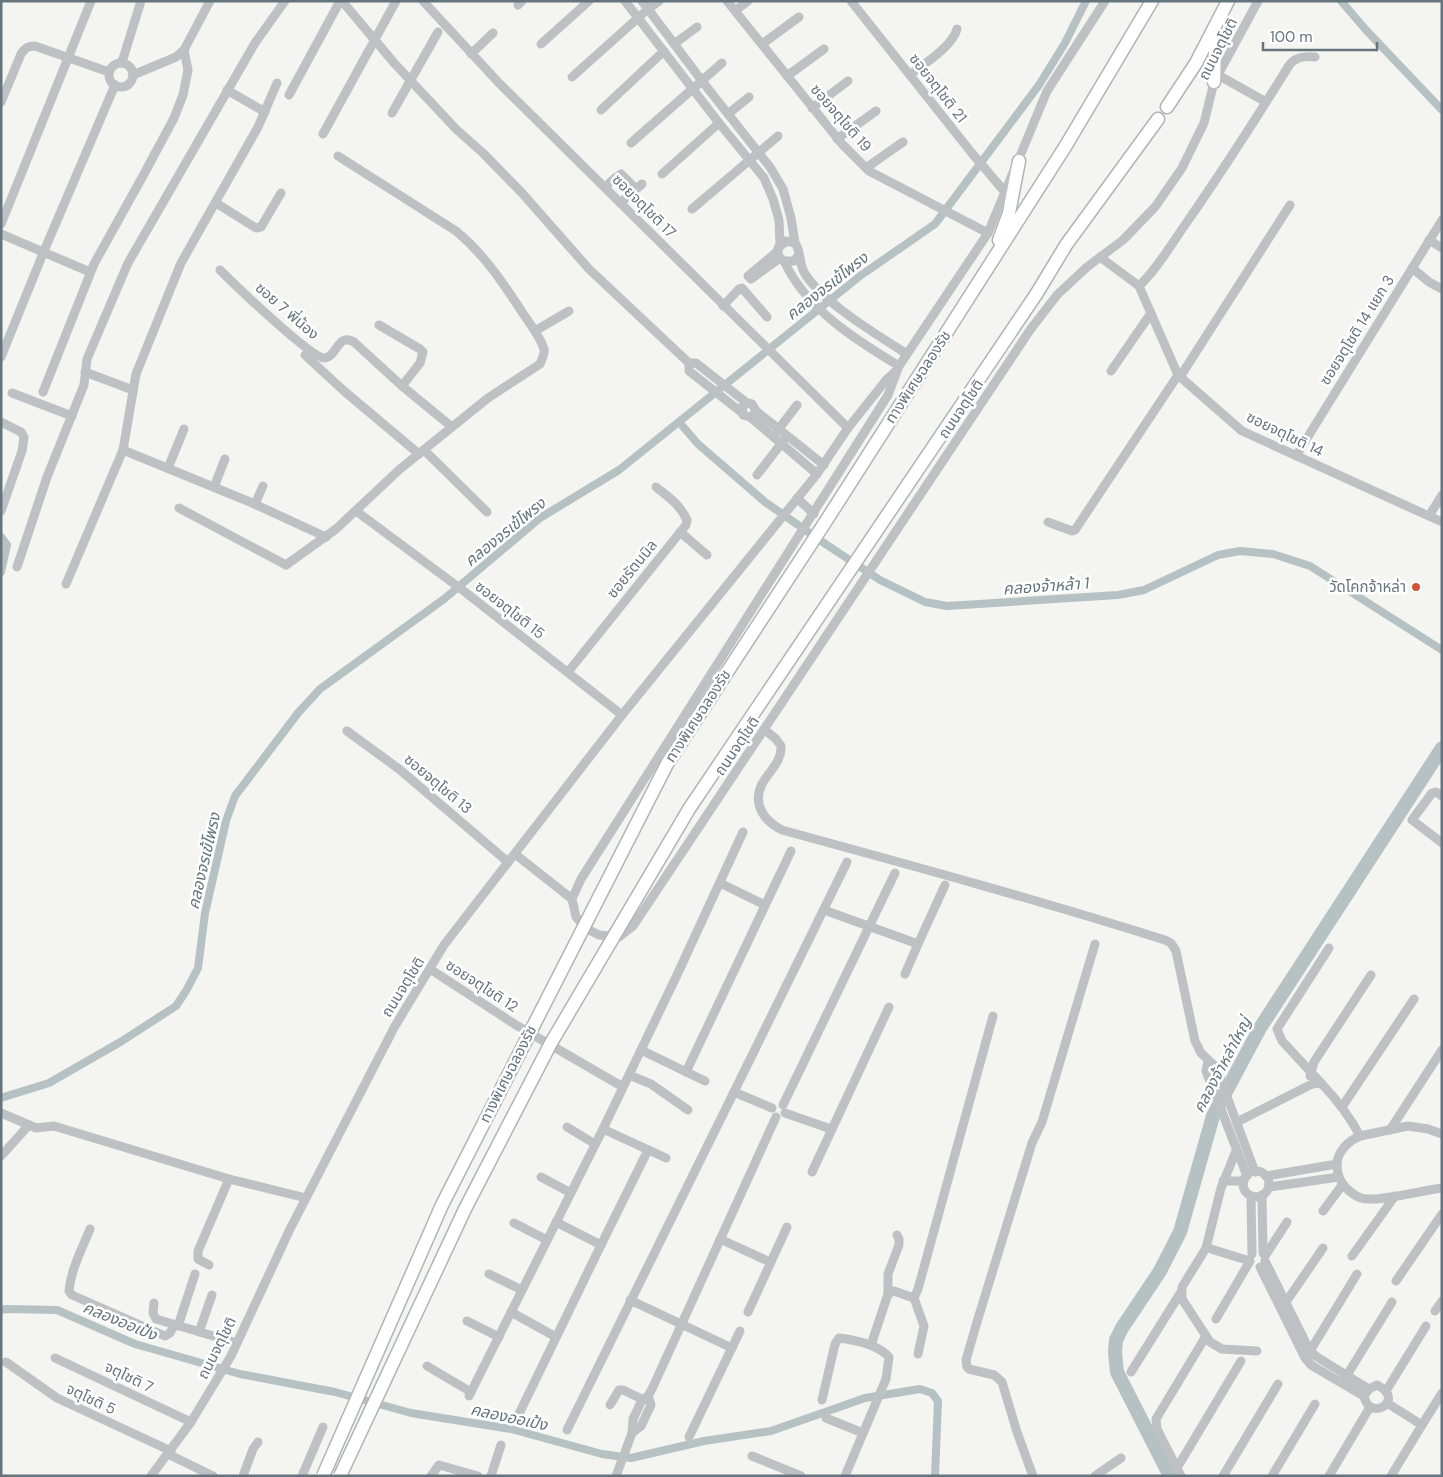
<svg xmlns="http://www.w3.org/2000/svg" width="1443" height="1477" viewBox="0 0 1443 1477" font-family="'DM Sans','Noto Sans Thai',sans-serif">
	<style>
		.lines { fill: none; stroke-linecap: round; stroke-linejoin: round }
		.canal { stroke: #b6c1c4; stroke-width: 8 }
		.river { stroke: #b6c1c4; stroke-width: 14 }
		.highway-casing { stroke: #b0b4b6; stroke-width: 15 }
		.minor { stroke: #bdc1c4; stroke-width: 9 }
		.highway { stroke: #fff; stroke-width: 12 }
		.highway-bridge-casing { stroke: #b0b4b6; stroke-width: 15; stroke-linecap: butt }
		.highway-bridge { stroke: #fff; stroke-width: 12 }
		.poi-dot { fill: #d05534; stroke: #fff; stroke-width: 2 }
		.labels { text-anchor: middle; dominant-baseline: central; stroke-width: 5; stroke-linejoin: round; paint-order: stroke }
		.street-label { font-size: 15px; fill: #66747e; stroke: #fff }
		.poi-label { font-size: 15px; fill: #66747e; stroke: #fff; text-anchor: end }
		.water-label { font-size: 16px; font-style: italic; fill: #62757b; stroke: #fff }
	</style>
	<rect width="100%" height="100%" fill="#f4f4f0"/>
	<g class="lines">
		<!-- canal -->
		<g class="canal">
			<polyline points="1341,1 1366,30 1442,110"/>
			<polyline points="679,422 698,444 765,502 827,545 880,580 925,602 947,606 1118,595 1144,590 1218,555 1240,551 1273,554 1310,566 1442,650"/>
			<polyline points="1,537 7,545 1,572"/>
			<polyline points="1,1098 49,1083 122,1041 176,1006 186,991 198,968 205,913 226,821 235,796 298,713 320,689 444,599 540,518 619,470 860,276 935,224 1039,85 1065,43 1086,1"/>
			<polyline points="1,1310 6,1309 57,1310 135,1344 240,1374 335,1392 411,1413 511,1429 602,1454 631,1458 704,1441 771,1431 865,1398 920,1389 932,1393 938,1401 935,1476"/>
		</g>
		<!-- river -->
		<polyline class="river" points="1170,1476 1117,1372 1115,1352 1116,1340 1122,1328 1160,1271 1180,1232 1213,1116 1260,1028 1442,748"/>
		<!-- highway casing -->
		<g class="highway-casing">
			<g id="highway">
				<polyline points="1212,34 1215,50 1214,82"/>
				<polyline points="1167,107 1196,63 1228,1"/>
				<polyline points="999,240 1009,213 1019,161"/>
				<polyline points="1037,293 1066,245 1158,119"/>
				<polyline points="667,764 826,521 1065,147 1152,1"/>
			</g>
		</g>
		<!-- minor -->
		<g class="minor">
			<polyline points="342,1 395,64 456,129 484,154 522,193 589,269 689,363 696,363 747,403"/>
			<polyline points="423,1 499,83 848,428"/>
			<polyline points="625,1 719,123 764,178 773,199 779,220 780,245"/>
			<polyline points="642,1 702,81 770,167 783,189 791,218 795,243"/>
			<polyline points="727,1 842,144 869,171 988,233"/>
			<polyline points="851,1 971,152 1004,191"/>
			<polyline points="1105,1 1047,91 988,233 899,366 888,395 581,879 572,899 576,917 587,929 599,935 619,937 633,926 1030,330 1057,295 1087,267 1123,240 1155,207 1182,168 1204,123 1214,82 1258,1"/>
			<polyline points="518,5 522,1"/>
			<polyline points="735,11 748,1"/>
			<polyline points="541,44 589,1"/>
			<polyline points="674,44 697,27"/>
			<polyline points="762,44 799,17"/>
			<polyline points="471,54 493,33"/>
			<polyline points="122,62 141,1"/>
			<circle cx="121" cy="75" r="12"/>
			<polyline points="133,75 176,57 184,50 210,1"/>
			<path d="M 910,75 C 925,63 952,47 957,29"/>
			<polyline points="1218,75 1266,102"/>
			<polyline points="787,76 824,49"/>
			<polyline points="572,77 648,9 659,1"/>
			<polyline points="227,90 265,112"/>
			<polyline points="289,95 340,1"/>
			<path d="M 1,102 L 21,54 C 25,48 28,46 35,46 L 109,72"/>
			<polyline points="812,108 848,81"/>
			<polyline points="601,110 664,51"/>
			<polyline points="392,113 438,32"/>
			<polyline points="728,114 749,97"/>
			<polyline points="323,134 396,1"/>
			<polyline points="837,139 876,111"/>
			<polyline points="631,143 722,63"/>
			<polyline points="866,168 903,142"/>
			<polyline points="662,174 719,123"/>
			<polyline points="605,187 615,178 621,174 636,189"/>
			<polyline points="216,203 256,228 261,227 281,193"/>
			<polyline points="620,203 642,184"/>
			<polyline points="692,209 778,136"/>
			<polyline points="1,224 91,1"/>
			<polyline points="1,234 90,272"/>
			<polyline points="1429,240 1442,248"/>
			<polyline points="778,251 748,276 751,279 780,258"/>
			<path d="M 798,256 L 794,261 L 784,261 C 779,258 777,254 778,248 L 786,241 L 795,243 C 801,251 799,263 804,272 C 820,301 879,336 907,354"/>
			<polyline points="1100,257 1139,286 1178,375 1242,431 1442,522"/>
			<path d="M 784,261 C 806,309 856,340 899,366"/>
			<polyline points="1412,268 1429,282 1442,289"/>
			<path d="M 220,270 C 234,284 310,357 324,358 C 337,358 337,332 354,342 L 402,386 L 452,427"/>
			<path d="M 1139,286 C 1158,268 1172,243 1187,222 C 1223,170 1257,117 1290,64 C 1296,57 1307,56 1315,57"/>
			<polyline points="723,306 739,289 742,288 767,317"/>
			<polyline points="379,325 420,349 423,352 420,363 402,386"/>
			<polyline points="535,331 569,311"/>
			<polyline points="305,355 344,391 419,454"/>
			<polyline points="1,357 44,251 115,85"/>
			<polyline points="689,363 689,371 741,412"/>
			<polyline points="1111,371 1151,313"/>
			<polyline points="85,372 133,390"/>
			<polyline points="1180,377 1290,205"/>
			<polyline points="43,392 94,264 144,174 174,118 183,95 188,70 184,50"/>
			<polyline points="12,393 72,416"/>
			<polyline points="756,411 824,465"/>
			<polyline points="750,417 755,414 755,409 752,404 747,403 742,407 743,415 750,417 817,474"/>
			<polyline points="1,422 21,432 24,437 22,451 1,511"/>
			<polyline points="778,430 797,405"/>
			<polyline points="123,450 250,502 326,537"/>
			<polyline points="424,450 487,512"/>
			<polyline points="1296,456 1442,220"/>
			<polyline points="168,468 184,429"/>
			<polyline points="757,475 784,440"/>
			<polyline points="214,487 225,459"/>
			<polyline points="797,498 814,514"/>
			<polyline points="255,504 263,486"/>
			<path d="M 179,508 L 286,565 L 336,529 L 400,469 L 488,398 L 540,364 C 542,359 545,354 544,349 C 540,336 530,324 522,312 C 503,283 484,254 456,231 L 338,156"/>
			<polyline points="356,511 465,592 622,715"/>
			<polyline points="1429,516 1442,495"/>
			<polyline points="1048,522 1072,531 1075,530 1178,375"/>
			<polyline points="680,532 707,555"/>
			<polyline points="17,567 47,477 84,385 87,359 128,263 255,43 285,1"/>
			<polyline points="66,584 123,450 136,374 181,263 258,127 277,83"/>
			<path d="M 568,672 L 686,525 L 687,520 C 680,505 669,497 656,487"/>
			<path d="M 765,730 L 776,739 L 781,746 C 782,762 769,771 762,784 C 752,804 764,821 782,830 C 910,865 1038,900 1165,940 L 1171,943 L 1176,951 L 1195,1041 L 1201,1053 L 1216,1067 L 1255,1172"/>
			<polyline points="347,731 399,769 508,862"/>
			<polyline points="1442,796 1436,792 1432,793 1412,820 1442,843"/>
			<polyline points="515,854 572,899"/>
			<polyline points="720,883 765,905"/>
			<polyline points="824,910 918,944 905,974"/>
			<polyline points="918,944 945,885"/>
			<polyline points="430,969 516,1025 623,1087"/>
			<polyline points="641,1050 705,1081"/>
			<polyline points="1208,1061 1206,1071 1247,1176"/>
			<polyline points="686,1072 791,851"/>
			<polyline points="629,1075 651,1084 688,1110"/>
			<polyline points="1310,1076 1314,1062 1371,975"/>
			<polyline points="1322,1084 1282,1041 1277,1029 1329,948"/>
			<polyline points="734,1092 847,862"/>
			<polyline points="783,1105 895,873"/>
			<polyline points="1342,1107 1414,999"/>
			<polyline points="1,1113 36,1128 54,1126 229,1179 306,1198"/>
			<polyline points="785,1113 831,1129"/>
			<path d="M 1237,1122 L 1310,1085 L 1317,1083 L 1322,1084 C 1337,1100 1350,1117 1360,1136"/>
			<polyline points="567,1127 595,1144"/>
			<polyline points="1390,1130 1442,1050"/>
			<path d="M 1442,1134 L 1428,1129 L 1408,1126 L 1360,1136 C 1348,1141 1337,1152 1337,1165 C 1337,1173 1340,1181 1345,1187 C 1349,1191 1355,1196 1361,1198 C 1375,1203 1424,1190 1442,1188"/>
			<polyline points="1236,1151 1221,1188 1206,1248 1182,1287 1182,1299 1210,1342 1222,1349 1257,1351"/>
			<polyline points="1,1156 29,1125"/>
			<polyline points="666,1158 603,1129 677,975 743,832"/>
			<circle cx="1256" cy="1184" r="13"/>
			<polyline points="812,1172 889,1007"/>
			<polyline points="1266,1176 1337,1164"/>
			<polyline points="541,1177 571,1193"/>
			<polyline points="1223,1181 1244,1181"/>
			<polyline points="1269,1187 1339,1177"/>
			<polyline points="1262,1195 1263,1253"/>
			<polyline points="1251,1196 1252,1254"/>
			<polyline points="1323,1211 1343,1184"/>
			<polyline points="556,1222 601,1245 648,1150"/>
			<polyline points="514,1223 547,1240"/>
			<path d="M 90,1229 C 82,1249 71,1269 69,1291 L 72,1295 L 165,1336 L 170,1333 L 174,1325"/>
			<polyline points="720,1239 770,1262"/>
			<polyline points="1211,1249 1250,1261 1216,1319"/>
			<polyline points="1265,1256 1287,1222"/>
			<polyline points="1352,1256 1395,1196"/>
			<polyline points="1265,1261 1310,1351 1317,1357 1369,1389"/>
			<polyline points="209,1265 198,1259 198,1251 229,1179"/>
			<path d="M 1260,1267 L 1305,1358 L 1311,1365 L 1364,1396 C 1369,1423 1407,1400 1377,1385 L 1369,1389 L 1364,1396"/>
			<polyline points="489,1274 522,1290"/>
			<polyline points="1396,1281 1442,1214"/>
			<polyline points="888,1294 894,1291 914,1298"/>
			<polyline points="630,1300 732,1348"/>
			<polyline points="154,1303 153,1313 156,1319 237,1343"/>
			<polyline points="1281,1304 1286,1302 1323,1248"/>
			<polyline points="1435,1311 1442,1301"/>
			<polyline points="511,1312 556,1337"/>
			<polyline points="748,1312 787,1227"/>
			<polyline points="467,1321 499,1337"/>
			<polyline points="178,1326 195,1274"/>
			<polyline points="199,1332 212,1295"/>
			<polyline points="871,1345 888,1294 888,1274 899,1245 899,1239 897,1235"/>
			<polyline points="1307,1353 1310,1351 1357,1274"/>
			<polyline points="918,1354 924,1326 914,1298 918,1289 993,1016"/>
			<polyline points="55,1358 191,1422"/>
			<polyline points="6,1362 57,1398 171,1451"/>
			<polyline points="427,1366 471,1392"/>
			<polyline points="1131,1372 1181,1292"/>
			<polyline points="1344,1380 1392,1302"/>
			<polyline points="1386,1391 1426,1326"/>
			<polyline points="469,1396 603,1129"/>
			<path d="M 822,1400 L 835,1344 L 839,1338 C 856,1340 877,1344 889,1357 L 886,1379 L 845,1476"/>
			<polyline points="1387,1403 1422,1425 1442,1393"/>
			<polyline points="610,1405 619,1390 623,1390 644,1400"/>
			<polyline points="517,1418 601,1245"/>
			<polyline points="826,1418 863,1433"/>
			<polyline points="567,1430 734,1092 772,1108"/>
			<polyline points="632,1433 641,1426 651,1405 648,1396"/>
			<polyline points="689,1437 740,1331"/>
			<polyline points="168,1454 213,1476"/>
			<polyline points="752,1456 801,1476"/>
			<polyline points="1177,1468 1241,1361"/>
			<polyline points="151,1476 191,1422 231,1356 290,1229 395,1026 444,945 622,715 817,474 848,428 887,379 897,370"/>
			<polyline points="243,1476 253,1449 258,1442"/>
			<polyline points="302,1476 323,1427"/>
			<polyline points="431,1476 439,1465 478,1476"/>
			<polyline points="491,1476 501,1445"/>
			<polyline points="616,1476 632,1433 633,1419 641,1402 648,1396 652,1389 776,1117"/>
			<polyline points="1033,1476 1017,1432 1002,1382 994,1375 969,1369 967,1367 966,1360 977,1322 1032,1143 1042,1122 1095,944"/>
			<polyline points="1095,1476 1121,1458"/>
			<polyline points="1181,1476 1157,1429 1156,1419 1206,1336"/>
			<polyline points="1223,1476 1278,1384"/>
			<polyline points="1272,1476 1315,1404"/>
			<polyline points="1329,1476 1370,1407"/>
			<polyline points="1391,1476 1422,1425"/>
		</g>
		<!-- highway -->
		<use href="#highway" class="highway"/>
		<!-- highway-bridge casing -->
		<g class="highway-bridge-casing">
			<g id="highway-bridge">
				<polyline points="323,1476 442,1205 667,764"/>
				<polyline points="340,1476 465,1209 551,1043 689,809 1037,293"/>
			</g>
		</g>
		<!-- highway-bridge -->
		<use href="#highway-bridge" class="highway-bridge"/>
	</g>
	<!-- markers -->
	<circle class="poi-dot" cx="1416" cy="587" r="5"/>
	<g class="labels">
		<!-- street labels -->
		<g class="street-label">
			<text transform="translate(1218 49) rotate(-63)">ถนนจตุโชติ</text>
			<text transform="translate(938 88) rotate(52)">ซอยจตุโชติ 21</text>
			<text transform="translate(841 118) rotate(49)">ซอยจตุโชติ 19</text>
			<text transform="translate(644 206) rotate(45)">ซอยจตุโชติ 17</text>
			<text transform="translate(287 311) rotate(41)">ซอย 7 พี่น้อง</text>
			<text transform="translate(1357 330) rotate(-58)">ซอยจตุโชติ 14 แยก 3</text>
			<text transform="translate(918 377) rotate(-57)">ทางพิเศษฉลองรัช</text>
			<text transform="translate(961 409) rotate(-56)">ถนนจตุโชติ</text>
			<text transform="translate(1285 434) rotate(26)">ซอยจตุโชติ 14</text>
			<text transform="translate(632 569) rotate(-51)">ซอยรัตนนิล</text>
			<text transform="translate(510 610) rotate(38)">ซอยจตุโชติ 15</text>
			<text transform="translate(698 716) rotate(-57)">ทางพิเศษฉลองรัช</text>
			<text transform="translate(737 746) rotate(-56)">ถนนจตุโชติ</text>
			<text transform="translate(438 784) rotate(40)">ซอยจตุโชติ 13</text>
			<text transform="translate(482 986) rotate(33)">ซอยจตุโชติ 12</text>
			<text transform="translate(403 987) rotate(-58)">ถนนจตุโชติ</text>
			<text transform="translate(508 1074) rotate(-63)">ทางพิเศษฉลองรัช</text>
			<text transform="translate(217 1348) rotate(-63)">ถนนจตุโชติ</text>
			<text transform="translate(129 1377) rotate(26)">จตุโชติ 7</text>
			<text transform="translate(91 1399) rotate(25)">จตุโชติ 5</text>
		</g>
		<!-- poi labels -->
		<g class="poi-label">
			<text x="1406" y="587">วัดโคกจ้าหล่า</text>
		</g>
		<!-- water labels -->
		<g class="water-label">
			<text transform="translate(827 286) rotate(-38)">คลองจรเข้โพรง</text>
			<text transform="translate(505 532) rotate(-39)">คลองจรเข้โพรง</text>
			<text transform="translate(1046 586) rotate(-4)">คลองจ้าหล้า 1</text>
			<text transform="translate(204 861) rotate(-77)">คลองจรเข้โพรง</text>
			<text transform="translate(1222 1065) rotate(-62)">คลองจ้าหล่าใหญ่</text>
			<text transform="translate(120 1321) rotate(22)">คลองออเป้ง</text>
			<text transform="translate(509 1417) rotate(12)">คลองออเป้ง</text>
		</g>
	</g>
	<!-- border -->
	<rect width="1443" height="1477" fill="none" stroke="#66747e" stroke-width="5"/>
	<!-- scale -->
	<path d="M1263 42v8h114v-8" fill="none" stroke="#66747e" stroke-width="2.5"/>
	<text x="1270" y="42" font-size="15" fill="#66747e" stroke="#ffffff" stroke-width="4" paint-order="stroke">100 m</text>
</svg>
